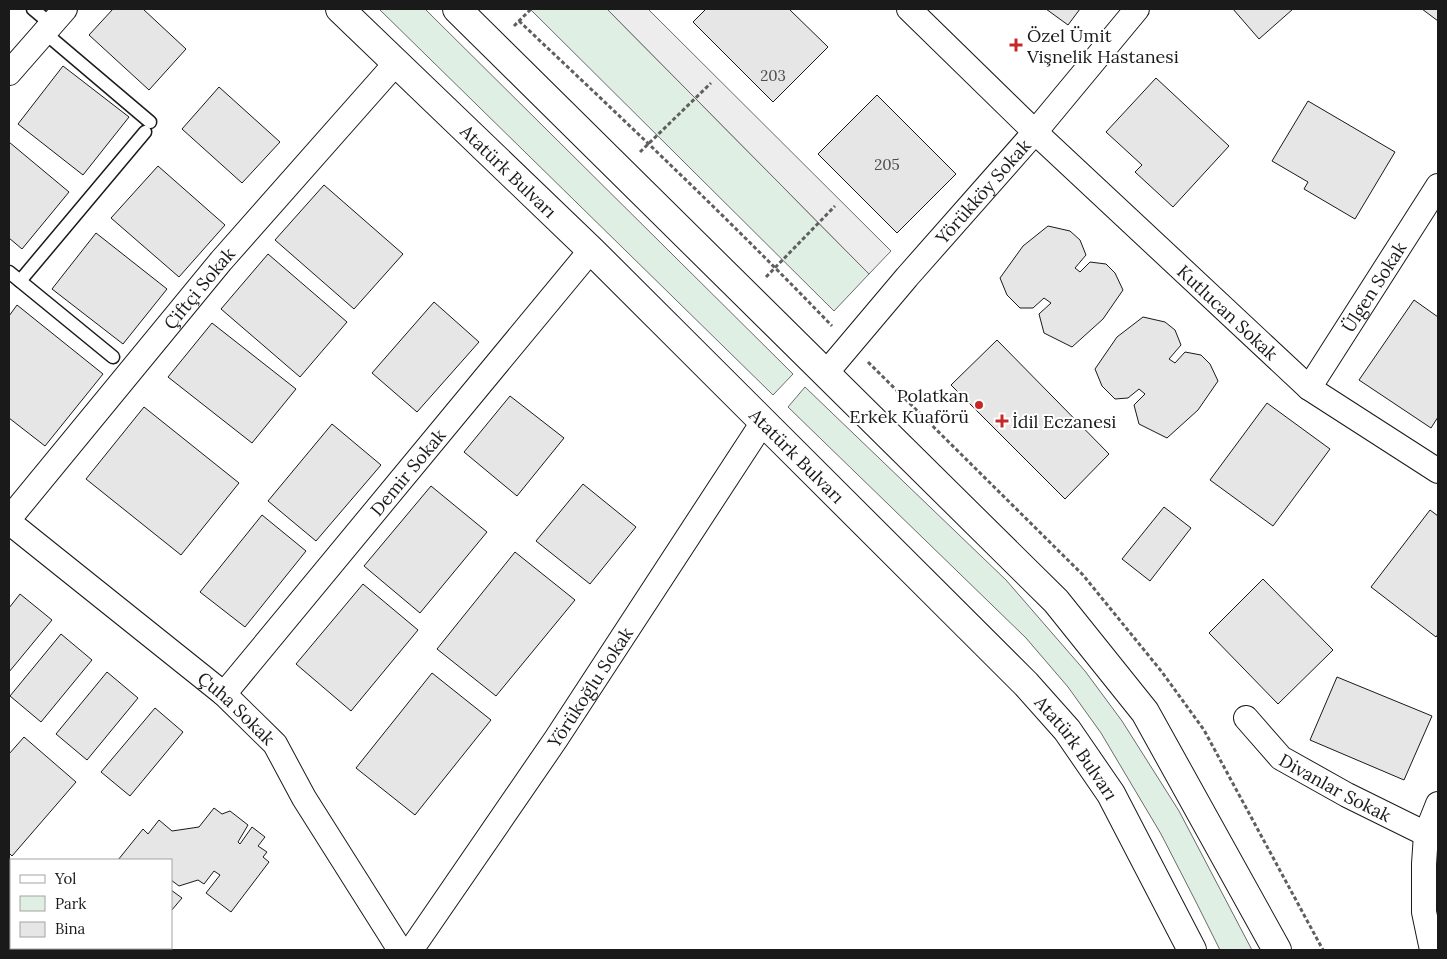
<svg xmlns="http://www.w3.org/2000/svg" width="1447" height="959" viewBox="0 0 1447 959" font-family="Lora,serif">
	<style>
		.green { fill: #e0efe3; stroke: #6a6a6a }
		.parking { fill: #ededed; stroke: #6a6a6a }
		.building { fill: #e6e6e6; stroke: #1a1a1a }
		.lines { fill: none; stroke-linecap: round; stroke-linejoin: round }
		.service-casing { stroke: #1a1a1a; stroke-width: 15 }
		.minor-casing { stroke: #1a1a1a; stroke-width: 26 }
		.primary-casing { stroke: #1a1a1a; stroke-width: 30 }
		.path { stroke: #5f5f5f; stroke-width: 3; stroke-dasharray: 4 2.5; stroke-linecap: butt }
		.service { stroke: #fff; stroke-width: 12 }
		.minor { stroke: #fff; stroke-width: 24 }
		.primary { stroke: #fff; stroke-width: 28 }
		.poi-dot { fill: #c62828; stroke: #fff; stroke-width: 2 }
		.labels { text-anchor: middle; dominant-baseline: central; stroke-width: 4; stroke-linejoin: round; paint-order: stroke }
		.number-label { font-size: 15px; fill: #4d4d4d }
		.poi-label { font-size: 18px; fill: #1a1a1a; stroke: #fff; text-anchor: start }
		.street-label { font-size: 18px; fill: #1a1a1a; stroke: #fff }
	</style>
	<rect width="100%" height="100%" fill="#fff"/>
	<!-- green -->
	<g class="green">
		<polygon points="379,9 425,9 793,374 773,395"/>
		<polygon points="530,9 607,9 869,274 834,311"/>
		<polygon points="805,387 1006,580 1085,671 1122,721 1179,811 1252,950 1220,950 1195,900 1161,834 1101,733 1068,687 1026,638 788,407"/>
	</g>
	<!-- parking -->
	<polygon class="parking" points="607,9 648,9 891,251 869,274"/>
	<!-- building -->
	<g class="building">
		<polygon points="113,9 143,9 186,49 149,90 89,35"/>
		<polygon points="706,9 789,9 828,47 773,102 693,22"/>
		<polygon points="1046,9 1080,9 1068,25"/>
		<polygon points="1233,9 1293,9 1259,39"/>
		<polygon points="1422,9 1438,9 1438,21"/>
		<polygon points="63,66 129,117 83,175 18,124"/>
		<polygon points="1156,78 1229,146 1173,207 1135,172 1142,165 1106,132"/>
		<polygon points="219,87 280,142 242,183 182,129"/>
		<polygon points="877,95 956,174 897,233 818,154"/>
		<polygon points="1308,101 1395,152 1355,219 1304,189 1308,182 1272,161"/>
		<polygon points="9,142 69,192 22,249 9,238"/>
		<polygon points="158,166 225,225 179,277 111,218"/>
		<polygon points="324,185 403,254 354,309 275,240"/>
		<polygon points="1048,226 1070,231 1080,240 1086,255 1075,268 1080,272 1090,262 1106,264 1115,273 1123,290 1103,319 1072,347 1044,333 1039,314 1051,303 1044,298 1033,308 1020,308 1007,295 1000,278 1023,246"/>
		<polygon points="96,233 167,289 123,344 52,289"/>
		<polygon points="268,254 347,322 300,377 221,309"/>
		<polygon points="1414,300 1438,317 1438,417 1431,428 1359,380"/>
		<polygon points="434,302 479,342 417,412 372,373"/>
		<polygon points="17,305 103,374 45,446 9,418 9,316"/>
		<polygon points="1143,317 1165,322 1175,330 1181,345 1169,359 1175,363 1185,352 1201,355 1210,364 1218,381 1198,410 1167,438 1139,424 1134,405 1145,394 1139,389 1128,398 1115,399 1102,386 1095,369 1117,337"/>
		<polygon points="212,323 296,389 252,443 168,377"/>
		<polygon points="997,340 1109,454 1065,499 951,385"/>
		<polygon points="510,396 564,438 517,496 464,452"/>
		<polygon points="1267,403 1330,449 1273,526 1210,480"/>
		<polygon points="144,407 239,483 181,555 86,479"/>
		<polygon points="332,424 381,465 316,541 268,501"/>
		<polygon points="583,484 636,527 590,584 536,541"/>
		<polygon points="431,486 487,532 420,613 364,566"/>
		<polygon points="1164,507 1191,528 1150,581 1122,559"/>
		<polygon points="1430,510 1438,516 1438,634 1436,637 1371,587"/>
		<polygon points="262,515 306,551 245,627 200,592"/>
		<polygon points="515,552 575,600 496,696 437,649"/>
		<polygon points="1263,579 1333,650 1278,704 1209,633"/>
		<polygon points="363,584 418,630 351,711 296,664"/>
		<polygon points="20,594 52,620 9,672 9,608"/>
		<polygon points="61,634 92,660 41,722 10,696"/>
		<polygon points="107,672 138,698 87,760 56,734"/>
		<polygon points="432,673 491,720 415,815 356,768"/>
		<polygon points="1337,677 1432,716 1404,780 1310,740"/>
		<polygon points="155,708 183,732 130,796 101,772"/>
		<polygon points="24,737 76,782 12,856 9,853 9,754"/>
		<polygon points="214,808 222,814 230,811 248,825 238,842 240,844 252,827 265,837 258,846 267,852 263,857 269,862 231,912 206,893 220,875 214,871 204,884 198,880 179,886 171,880 171,860 118,860 143,829 148,834 159,820 172,831 199,827"/>
		<polygon points="171,890 182,898 171,911"/>
		<polygon points="57,948 142,948 146,950 55,950"/>
	</g>
	<g class="lines">
		<!-- service casing -->
		<g class="service-casing">
			<g id="service">
				<polyline points="33,9 52,25"/>
				<polyline points="45,33 150,122"/>
				<polyline points="9,272 113,357"/>
				<polyline points="20,281 145,132"/>
			</g>
		</g>
		<!-- minor casing -->
		<g class="minor-casing">
			<g id="minor">
				<path id="s1" d="M 909,9 L 1035,132 L 1309,388 L 1438,471"/>
				<polyline points="9,73 65,9"/>
				<path id="s2" d="M 826,373 L 907,277 L 1035,132 L 1137,9"/>
				<path id="s3" d="M 1309,388 L 1438,186"/>
				<path id="s4" d="M 9,519 L 221,261 L 396,63"/>
				<path id="s5" d="M 9,522 L 224,694 L 275,744 L 304,798 L 400,950"/>
				<path id="s6" d="M 224,694 L 591,250"/>
				<path id="s7" d="M 1246,718 L 1281,758 L 1347,795 L 1426,834 L 1438,829"/>
				<path id="s8" d="M 411,950 L 556,739 L 763,422"/>
				<polyline points="1432,950 1424,912 1424,864 1426,834 1438,804"/>
			</g>
		</g>
		<!-- primary casing -->
		<g class="primary-casing">
			<g id="primary">
				<path id="s9" d="M 340,9 L 591,250 L 1026,684 L 1067,730 L 1111,794 L 1192,950"/>
				<polyline points="457,9 1056,601 1145,712 1277,950"/>
			</g>
		</g>
		<!-- path -->
		<g class="path">
			<path d="M 519,21 C 625,121 731,221 832,326"/>
			<polyline points="514,26 531,9"/>
			<polyline points="640,152 711,83"/>
			<polyline points="766,277 835,206"/>
			<polyline points="868,362 1083,575 1162,672 1204,730 1323,950"/>
		</g>
		<!-- service -->
		<use href="#service" class="service"/>
		<!-- minor -->
		<use href="#minor" class="minor"/>
		<!-- primary -->
		<use href="#primary" class="primary"/>
	</g>
	<!-- markers -->
	<g class="poi-dot">
		<path d="M1013.5 37.5h5v5h5v5h-5v5h-5v-5h-5v-5h5z"/>
		<circle cx="979" cy="405" r="5"/>
		<path d="M999.5 413.5h5v5h5v5h-5v5h-5v-5h-5v-5h5z"/>
	</g>
	<g class="labels">
		<!-- number labels -->
		<g class="number-label">
			<text x="773" y="75">203</text>
			<text x="887" y="164">205</text>
		</g>
		<!-- poi labels -->
		<g class="poi-label">
			<text x="1027" y="35">Özel Ümit<tspan x="1027" dy="21">Vişnelik Hastanesi</tspan></text>
			<text x="969" y="395" text-anchor="end">Polatkan<tspan x="969" dy="21">Erkek Kuaförü</tspan></text>
			<text x="1012" y="421">İdil Eczanesi</text>
		</g>
		<!-- street labels -->
		<g class="street-label">
			<text stroke="none"><textPath href="#s9" startOffset="234">Atatürk Bulvarı</textPath></text>
			<text stroke="none"><textPath href="#s2" startOffset="240">Yörükköy Sokak</textPath></text>
			<text stroke="none"><textPath href="#s3" startOffset="120">Ülgen Sokak</textPath></text>
			<text stroke="none"><textPath href="#s4" startOffset="299">Çiftçi Sokak</textPath></text>
			<text stroke="none"><textPath href="#s1" startOffset="440">Kutlucan Sokak</textPath></text>
			<text stroke="none"><textPath href="#s9" startOffset="639">Atatürk Bulvarı</textPath></text>
			<text stroke="none"><textPath href="#s6" startOffset="288">Demir Sokak</textPath></text>
			<text stroke="none"><textPath href="#s8" startOffset="318">Yörükoğlu Sokak</textPath></text>
			<text stroke="none"><textPath href="#s5" startOffset="294">Çuha Sokak</textPath></text>
			<text stroke="none"><textPath href="#s9" startOffset="1044">Atatürk Bulvarı</textPath></text>
			<text stroke="none"><textPath href="#s7" startOffset="115">Divanlar Sokak</textPath></text>
		</g>
	</g>
	<!-- border -->
	<rect width="1447" height="959" fill="none" stroke="#1a1a1a" stroke-width="20"/>
	<!-- legend -->
	<rect x="10" y="859" width="162" height="90" fill="#ffffff" stroke="#a3a3a3"/>
	<rect x="20" y="875" width="25" height="8" fill="#ffffff" stroke="#a3a3a3"/>
	<text x="55" y="884" font-size="15" fill="#1a1a1a">Yol</text>
	<rect x="20" y="896" width="25" height="15" fill="#e0efe3" stroke="#a3a3a3"/>
	<text x="55" y="909" font-size="15" fill="#1a1a1a">Park</text>
	<rect x="20" y="922" width="25" height="15" fill="#e6e6e6" stroke="#a3a3a3"/>
	<text x="55" y="934" font-size="15" fill="#1a1a1a">Bina</text>
</svg>
